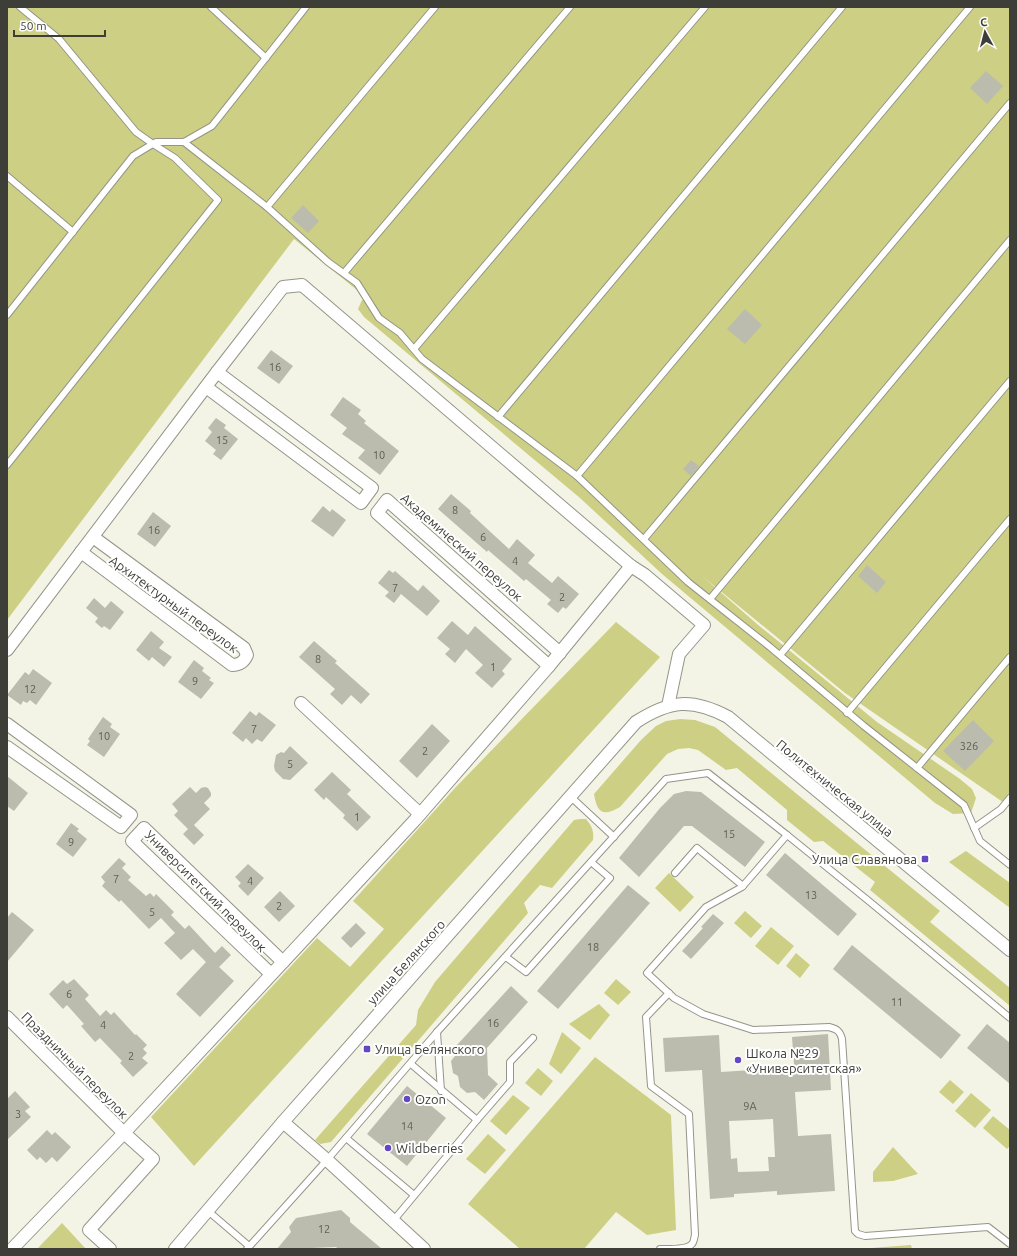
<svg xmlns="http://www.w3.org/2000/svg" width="1017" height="1256" viewBox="0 0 1017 1256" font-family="Ubuntu,sans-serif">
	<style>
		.green { fill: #cdcf84 }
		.building { fill: #bbbcae; fill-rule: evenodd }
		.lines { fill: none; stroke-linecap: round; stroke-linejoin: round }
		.lane-casing { stroke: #949588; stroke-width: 8 }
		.street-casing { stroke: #949588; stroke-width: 14 }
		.lane { stroke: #fff; stroke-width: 6 }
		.street { stroke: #fff; stroke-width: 12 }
		.poi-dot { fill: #6547c0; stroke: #fff; stroke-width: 1.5 }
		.labels { text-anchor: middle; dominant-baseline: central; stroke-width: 4; stroke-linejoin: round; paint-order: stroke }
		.number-label { font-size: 11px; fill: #5c5e56 }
		.street-label { font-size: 13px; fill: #3d3e38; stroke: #fff }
		.poi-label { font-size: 13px; fill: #3d3e38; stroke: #fff; text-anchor: start }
	</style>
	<rect width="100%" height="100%" fill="#f4f4e6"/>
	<!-- green -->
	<g class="green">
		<polygon points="7,7 1010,7 1010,807 845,693 702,576 757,624 877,722 960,779 972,789 976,798 971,813 953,814 935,803 662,574 580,498 364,317 358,309 362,300 368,299 294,239 7,620"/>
		<polygon points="616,622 660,657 194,1166 151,1117 317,938 350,967 384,929 353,901 455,788"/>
		<path d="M 680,719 L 695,720 L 715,727 L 940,911 L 930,922 L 1010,988 L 1010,1006 L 870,890 L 875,882 L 823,841 L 814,842 L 787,820 L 787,810 L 737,768 L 726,770 L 698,750 L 689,748 L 678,749 L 667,754 L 620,807 C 603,817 597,813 594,794 L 641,740 L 656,726 L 666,721 Z"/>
		<path d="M 580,819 L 586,819 C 592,826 594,831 593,840 L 552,888 L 540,885 L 524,903 L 528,913 L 331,1142 L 320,1144 L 315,1140 L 416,1025 L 418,1010 L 435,982 L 574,820 Z"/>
		<polygon points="966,851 1010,883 1010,908 949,862"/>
		<polygon points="669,873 694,897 680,912 655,888"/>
		<polygon points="745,911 762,926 751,938 734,923"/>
		<polygon points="771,927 794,946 778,965 755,946"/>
		<polygon points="796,953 810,965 800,978 786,966"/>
		<polygon points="616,979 631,992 618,1005 604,993"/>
		<polygon points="599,1004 610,1015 590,1040 569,1024"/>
		<polygon points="562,1032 581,1048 561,1074 549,1064"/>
		<polygon points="595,1057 671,1115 676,1230 647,1235 616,1212 584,1249 520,1249 468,1204"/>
		<polygon points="538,1068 553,1081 541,1096 525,1083"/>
		<polygon points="950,1080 964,1092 953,1104 939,1092"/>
		<polygon points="971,1093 991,1110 975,1128 955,1111"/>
		<polygon points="513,1095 530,1108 506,1135 490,1121"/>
		<polygon points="993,1116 1010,1130 1010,1146 1007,1149 983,1128"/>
		<polygon points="488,1134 506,1150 485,1174 466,1159"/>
		<polygon points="893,1147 918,1174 893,1181 873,1182 873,1172"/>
		<polygon points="62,1223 86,1249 37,1249"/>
		<polygon points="911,1245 912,1249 858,1249"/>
	</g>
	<!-- building -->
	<g class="building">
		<polygon points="986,71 1003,86 987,104 970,88"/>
		<polygon points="303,205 319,221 308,233 291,218"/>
		<polygon points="745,309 762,325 745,344 727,329"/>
		<polygon points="271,350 293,366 279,384 257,368"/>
		<polygon points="343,397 361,410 358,414 366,421 364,423 399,451 380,475 358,458 365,450 342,434 347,428 330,415"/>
		<polygon points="216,418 226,425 224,428 238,439 221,460 213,454 216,450 205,441 212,432 208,428"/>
		<polygon points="691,460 699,466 691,476 683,469"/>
		<polygon points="451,494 471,511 470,513 509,549 517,539 535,555 528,563 552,583 558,576 579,594 566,609 563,607 558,613 547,604 551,600 526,579 524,581 488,550 487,552 438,509"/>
		<polygon points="323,506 330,512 332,509 346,520 333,537 311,521"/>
		<polygon points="153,512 171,526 155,547 137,534"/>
		<polygon points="867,565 886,582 877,593 858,576"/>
		<polygon points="389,570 393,573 395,571 418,591 423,585 440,601 427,616 401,594 394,603 385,596 389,592 378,583"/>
		<polygon points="94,598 105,608 111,601 124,612 110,630 104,626 102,628 95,622 98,618 86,608"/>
		<polygon points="452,621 468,635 475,626 512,659 502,671 505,674 492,688 475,673 483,665 466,649 455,663 445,654 450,649 437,638"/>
		<polygon points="151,631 164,642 159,648 172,657 164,667 152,657 149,661 136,650"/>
		<polygon points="314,641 337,661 335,663 370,694 361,704 351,695 342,705 330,694 335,689 299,657"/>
		<polygon points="194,660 204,668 202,671 211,678 209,680 214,683 201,699 178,682"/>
		<polygon points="33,669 52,683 36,705 30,700 27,703 23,701 21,705 7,695 25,672 29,675"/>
		<polygon points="250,711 256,716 259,712 276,725 262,742 257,739 252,744 246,738 243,742 232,733"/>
		<polygon points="103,717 112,724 110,727 120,734 104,757 87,745 90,741 88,739"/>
		<polygon points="973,720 994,741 965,771 943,751"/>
		<polygon points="432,724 450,741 417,778 399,761"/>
		<polygon points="290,746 308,763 290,780 283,779 275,771 274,766 276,755 281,752 284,753"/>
		<polygon points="332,772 351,790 347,794 371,817 357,831 343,818 345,815 326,797 324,800 314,790"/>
		<polygon points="7,776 28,793 14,811 7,806"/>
		<polygon points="190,787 196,793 201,788 205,787 208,788 211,793 211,796 204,803 210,809 194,825 204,835 194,845 183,834 188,829 174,815 178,811 172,804"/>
		<polygon points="686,791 701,792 765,842 745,867 692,826 684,826 639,877 619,858 660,808 674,794"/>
		<polygon points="71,823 79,829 77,831 87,839 73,857 56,844"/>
		<polygon points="785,853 857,914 838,936 766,875"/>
		<polygon points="119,858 126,864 122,868 131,877 128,880 146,896 150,893 154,897 156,894 174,912 171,915 185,929 189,925 215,953 222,946 231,955 219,967 234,981 200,1017 176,994 206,962 193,949 181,960 164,943 175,933 161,918 149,929 121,900 119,902 102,886 105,882 101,877"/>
		<polygon points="248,864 264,878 248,896 238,886 241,883 235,877"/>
		<polygon points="628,885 650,903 558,1009 537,991"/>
		<polygon points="280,891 295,906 279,922 264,907"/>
		<polygon points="12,912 34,930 7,962 7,918"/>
		<polygon points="713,914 724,923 691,959 682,951 703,928 701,927"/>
		<polygon points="356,923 366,933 351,948 341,938"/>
		<polygon points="852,945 961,1035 941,1059 833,969"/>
		<polygon points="74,979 89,995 85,999 100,1016 106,1010 111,1015 114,1012 135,1035 136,1034 147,1045 143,1049 147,1053 142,1058 148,1063 133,1077 120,1063 122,1061 100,1038 95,1042 81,1026 84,1024 67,1005 63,1009 49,994 63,980 67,984"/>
		<polygon points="511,986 528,1002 487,1048 488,1075 498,1084 484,1100 475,1092 467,1093 460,1087 458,1076 453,1073 451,1061 455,1056 457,1045"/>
		<polygon points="987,1024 1010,1043 1010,1084 967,1048"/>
		<path d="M 828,1034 L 831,1090 L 795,1092 L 798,1136 L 831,1134 L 835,1191 L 777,1195 L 777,1191 L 734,1194 L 734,1197 L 710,1199 L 702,1070 L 665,1072 L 663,1038 L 719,1035 L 721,1072 L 769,1069 L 769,1074 L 793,1072 L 793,1064 L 794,1064 L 792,1037 ZM 773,1119 L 775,1157 L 768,1157 L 769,1171 L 738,1172 L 737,1158 L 731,1159 L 729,1121 Z"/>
		<polygon points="407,1086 446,1118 407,1166 367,1134"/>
		<polygon points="15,1091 30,1107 25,1111 31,1117 7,1140 7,1099"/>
		<polygon points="47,1130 52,1135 55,1132 71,1147 57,1162 52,1157 46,1163 40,1157 37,1160 27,1150"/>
		<polygon points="341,1210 350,1218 350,1222 382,1249 338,1249 336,1247 312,1248 311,1249 277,1249 291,1232 289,1227 296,1218"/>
	</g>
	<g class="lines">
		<!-- lane casing -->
		<g class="lane-casing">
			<g id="lane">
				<polyline points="211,7 266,58"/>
				<polyline points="184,142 267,207 328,262 357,283 379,318 400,333 422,359 577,476 688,582 770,647 864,726 964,805 980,841 1010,865"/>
				<polyline points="7,176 73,232"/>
				<polyline points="267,207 435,7"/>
				<polyline points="344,273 570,7"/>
				<polyline points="7,315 133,156 156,142 184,142 212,126 306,7"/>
				<polyline points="414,349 705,7"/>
				<polyline points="498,417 842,7"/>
				<polyline points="7,465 218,200 175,158 153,144 136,132 59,39 20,7"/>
				<polyline points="577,476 970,7"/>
				<polyline points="644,539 1010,103"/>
				<polyline points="710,599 1010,240"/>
				<polyline points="780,655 1010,381"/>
				<polyline points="847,713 1010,519"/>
				<polyline points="917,768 1010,657"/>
				<polyline points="571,797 614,837"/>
				<polyline points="974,828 1001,809 1010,798"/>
				<polyline points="675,873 697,848 743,886"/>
				<polyline points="506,957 526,972 610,878 591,862"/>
				<path d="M 1010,1018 L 870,902 L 787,835 L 742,887 L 706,907 L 647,973 L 674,998 L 703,1014 L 753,1030 L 829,1027 C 837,1029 840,1031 842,1039 L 855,1231 L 858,1234 L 865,1236 L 988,1227 L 1010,1244"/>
				<polyline points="437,1032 441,1091"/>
				<polyline points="411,1064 477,1120 510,1082 510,1062 533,1038"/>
				<polyline points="346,1138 414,1195"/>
				<polyline points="208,1211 249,1246"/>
				<polyline points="393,1221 477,1120"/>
				<polyline points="247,1249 327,1160 437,1032 666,779 708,773 787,835"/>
				<path d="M 660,1249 C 667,1249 687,1250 692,1244 C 694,1242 694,1238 695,1235 L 689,1114 L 651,1086 L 646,1017 L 669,993"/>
			</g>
		</g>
		<!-- street casing -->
		<g class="street-casing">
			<g id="street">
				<polyline points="206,387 361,503 372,488 217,372"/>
				<path d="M 81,552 L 232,665 C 240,665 244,662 247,655 L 244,648 L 93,537"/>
				<polyline points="7,650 217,372 283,287 302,285 631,566 645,575 704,625 679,654 668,706"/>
				<polyline points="549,666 377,513 387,500 560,653"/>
				<polyline points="301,703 420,814"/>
				<polyline points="7,724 131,815 121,827 7,747"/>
				<polyline points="271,974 132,841 144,828 283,962"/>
				<polyline points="7,1017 124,1133 153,1159 89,1230 110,1249"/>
				<polyline points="283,1122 327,1160 424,1249"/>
				<polyline points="12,1249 124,1133 415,820 549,666 631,566"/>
				<path d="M 175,1249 L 283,1122 L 636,722 C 670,700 692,698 728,717 L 1010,950"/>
			</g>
		</g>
		<!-- lane -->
		<use href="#lane" class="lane"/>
		<!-- street -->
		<use href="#street" class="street"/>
	</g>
	<!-- markers -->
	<g class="poi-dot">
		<rect x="921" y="855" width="8" height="8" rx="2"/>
		<rect x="363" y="1045" width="8" height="8" rx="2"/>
		<circle cx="738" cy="1060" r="4"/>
		<circle cx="407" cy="1099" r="4"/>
		<circle cx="388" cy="1148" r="4"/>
	</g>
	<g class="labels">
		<!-- number labels -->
		<g class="number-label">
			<text x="275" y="367">16</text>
			<text x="222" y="440">15</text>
			<text x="379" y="455">10</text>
			<text x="455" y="510">8</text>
			<text x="154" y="530">16</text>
			<text x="483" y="537">6</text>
			<text x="515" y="561">4</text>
			<text x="395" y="588">7</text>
			<text x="562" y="597">2</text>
			<text x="318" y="659">8</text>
			<text x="493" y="667">1</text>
			<text x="195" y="681">9</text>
			<text x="30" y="689">12</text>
			<text x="254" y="729">7</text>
			<text x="104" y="736">10</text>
			<text x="969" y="746">326</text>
			<text x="425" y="751">2</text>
			<text x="290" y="764">5</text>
			<text x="357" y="817">1</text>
			<text x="729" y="834">15</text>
			<text x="71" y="842">9</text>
			<text x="116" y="879">7</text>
			<text x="250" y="881">4</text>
			<text x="811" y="895">13</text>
			<text x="279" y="906">2</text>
			<text x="152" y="912">5</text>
			<text x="593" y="947">18</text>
			<text x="69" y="994">6</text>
			<text x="897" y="1002">11</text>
			<text x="493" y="1023">16</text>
			<text x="103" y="1025">4</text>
			<text x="131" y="1056">2</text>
			<text x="750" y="1106">9А</text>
			<text x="18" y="1114">3</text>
			<text x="407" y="1126">14</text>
			<text x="324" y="1229">12</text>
		</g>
		<!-- street labels -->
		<g class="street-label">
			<text transform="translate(462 547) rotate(41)">Академический переулок</text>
			<text transform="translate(174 604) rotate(36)">Архитектурный переулок</text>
			<text transform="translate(835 788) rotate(39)">Политехническая улица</text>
			<text transform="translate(206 891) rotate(45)">Университетский переулок</text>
			<text transform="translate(406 962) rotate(-48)">улица Белянского</text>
			<text transform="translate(75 1065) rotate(45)">Праздничный переулок</text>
		</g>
		<!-- poi labels -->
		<g class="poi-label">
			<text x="917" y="859" text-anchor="end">Улица Славянова</text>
			<text x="375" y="1049">Улица Белянского</text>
			<text x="746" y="1053">Школа №29<tspan x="746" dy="15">«Университетская»</tspan></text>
			<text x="415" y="1099">Ozon</text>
			<text x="396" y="1148">Wildberries</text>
		</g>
	</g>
	<!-- border -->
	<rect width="1017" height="1256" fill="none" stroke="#3d3e38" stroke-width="16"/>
	<!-- north arrow -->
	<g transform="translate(985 32) rotate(353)" stroke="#ffffff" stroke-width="3" paint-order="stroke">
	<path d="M0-3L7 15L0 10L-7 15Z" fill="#3d3e38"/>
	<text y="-6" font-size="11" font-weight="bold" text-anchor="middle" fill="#3d3e38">С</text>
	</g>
	<!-- scale -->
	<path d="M14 30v6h91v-6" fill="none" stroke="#3d3e38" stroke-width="2"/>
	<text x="20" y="30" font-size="12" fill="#3d3e38" stroke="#ffffff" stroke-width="3" paint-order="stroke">50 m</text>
</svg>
